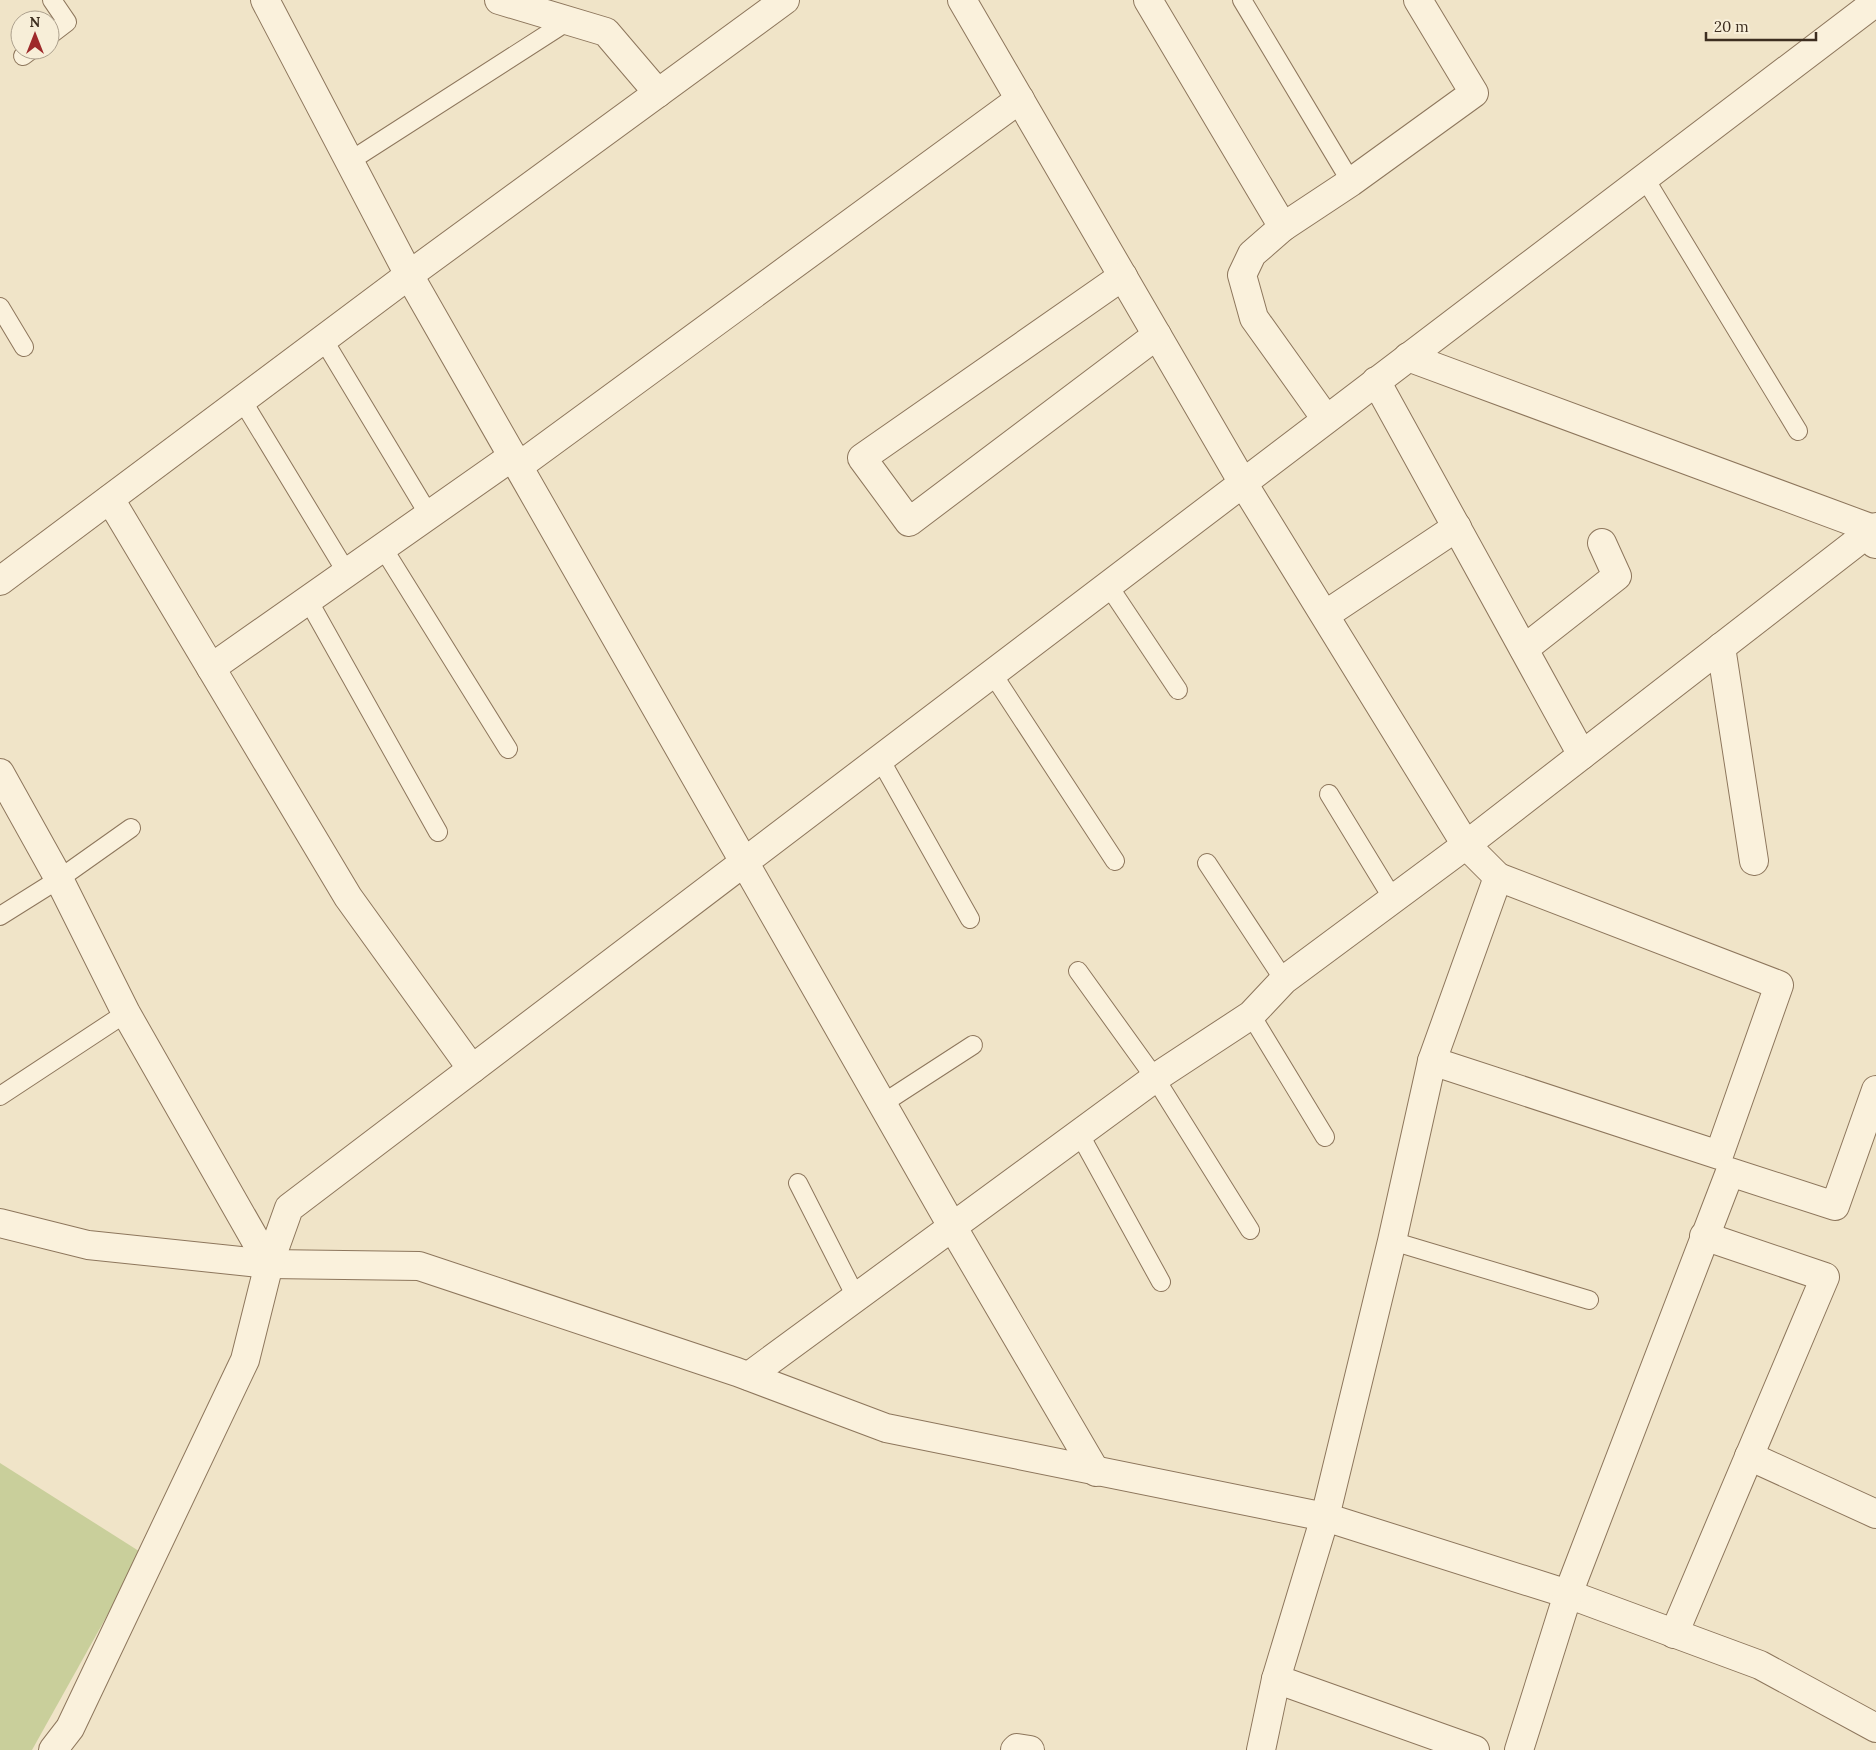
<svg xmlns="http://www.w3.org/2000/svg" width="1876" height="1750" viewBox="0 0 1876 1750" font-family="Lora,serif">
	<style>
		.green { fill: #c9cf9b }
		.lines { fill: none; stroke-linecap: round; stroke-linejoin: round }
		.lane-casing { stroke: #8d765c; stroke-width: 20 }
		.street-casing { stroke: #8d765c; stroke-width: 30 }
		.lane { stroke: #faf1dc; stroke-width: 18 }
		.street { stroke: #faf1dc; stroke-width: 28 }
	</style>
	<rect width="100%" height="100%" fill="#f0e4c8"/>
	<!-- green -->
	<polygon class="green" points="0,1463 142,1553 32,1750 0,1750"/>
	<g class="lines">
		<!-- lane casing -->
		<g class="lane-casing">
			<g id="lane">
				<polyline points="1242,0 1351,182"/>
				<polyline points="50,35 67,22 52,0"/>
				<polyline points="23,56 31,50"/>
				<polyline points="350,161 568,21"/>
				<polyline points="1644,177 1798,431"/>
				<polyline points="0,307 24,347"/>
				<polyline points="323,339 429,515"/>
				<polyline points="242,400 347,573"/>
				<polyline points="383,548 508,749"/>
				<polyline points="1108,585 1178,690"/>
				<polyline points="308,600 438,832"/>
				<polyline points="992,673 1115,861"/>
				<polyline points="880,759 970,919"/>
				<polyline points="1329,794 1393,899"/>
				<polyline points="1207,863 1284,980"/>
				<polyline points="0,916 59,879 131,828"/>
				<polyline points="1078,971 1155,1078 1250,1230"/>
				<polyline points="1251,1015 1325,1137"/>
				<polyline points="0,1096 126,1013"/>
				<polyline points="882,1104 973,1045"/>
				<polyline points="1079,1133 1161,1282"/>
				<polyline points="798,1183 856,1297"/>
				<polyline points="1392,1241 1589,1300"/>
			</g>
		</g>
		<!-- street casing -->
		<g class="street-casing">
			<g id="street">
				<polyline points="265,0 409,275 952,1226 1096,1472"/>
				<polyline points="499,0 606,32 658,93"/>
				<polyline points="962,0 1243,483 1466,845 1498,877 1432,1061 1392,1241 1325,1517 1276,1679 1261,1750"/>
				<polyline points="1148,0 1283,227"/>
				<polyline points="1123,276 862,458 909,522 1157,335"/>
				<polyline points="1408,357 1873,529 1875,544"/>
				<polyline points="1376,381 1582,755"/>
				<polyline points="1326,419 1254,318 1242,275 1252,254 1283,227 1351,182 1474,93 1418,0"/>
				<polyline points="519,466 1020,99"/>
				<polyline points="110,499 348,897 472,1069"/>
				<polyline points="0,581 409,275 785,0"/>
				<polyline points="1325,615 1457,527"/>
				<polyline points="1721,647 1754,861"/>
				<polyline points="1524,649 1617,576 1602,543"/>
				<polyline points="211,668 513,456"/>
				<polyline points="0,773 59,879 126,1013 269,1264"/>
				<polyline points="1432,1061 1719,1155 1779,985 1498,877"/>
				<polyline points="0,1223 88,1245 269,1264 419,1266 737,1372 886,1428 1325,1517 1568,1594 1760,1665 1876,1728"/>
				<polyline points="749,1376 1155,1078 1251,1015 1284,980 1466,845 1876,527"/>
				<polyline points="1749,1456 1876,1514"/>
				<polyline points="1674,1634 1825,1277 1704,1236"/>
				<polyline points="1276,1679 1475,1750"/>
				<polyline points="53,1750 70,1728 245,1360 269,1264 289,1208 1876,2"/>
				<polyline points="1015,1750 1017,1748 1030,1750"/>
				<polyline points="1519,1750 1568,1594 1730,1172 1835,1206 1876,1090"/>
			</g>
		</g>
		<!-- lane -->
		<use href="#lane" class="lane"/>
		<!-- street -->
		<use href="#street" class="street"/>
	</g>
	<!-- north arrow -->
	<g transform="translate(35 35)"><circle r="24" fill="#f7eed8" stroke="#ada18e"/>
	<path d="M0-4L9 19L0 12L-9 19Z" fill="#9e2a2b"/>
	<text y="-8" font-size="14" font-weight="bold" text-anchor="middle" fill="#3d2e20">N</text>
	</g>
	<!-- scale -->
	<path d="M1706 32v8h110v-8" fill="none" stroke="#3d2e20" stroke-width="2.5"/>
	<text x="1714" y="32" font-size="15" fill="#3d2e20" stroke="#f7eed8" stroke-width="4" paint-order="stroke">20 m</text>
</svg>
